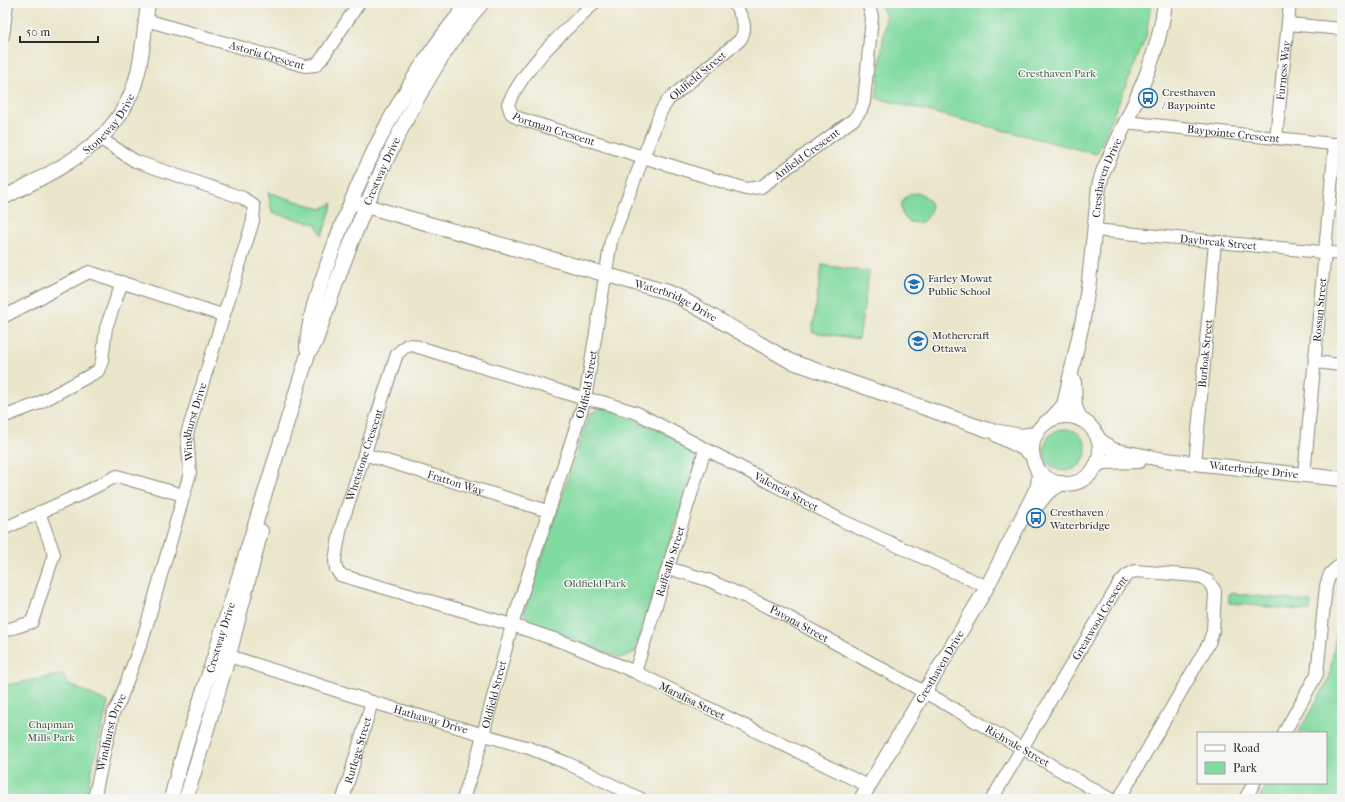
<svg xmlns="http://www.w3.org/2000/svg" width="1345" height="802" viewBox="0 0 1345 802" font-family="'IM FELL French Canon',serif">
	<style>
		.green { fill: #81daa0; stroke: #568266 }
		.lines { fill: none; stroke-linecap: round; stroke-linejoin: round }
		.minor-casing { stroke: #8a887b; stroke-width: 14 }
		.tertiary-casing { stroke: #8a887b; stroke-width: 16 }
		.minor { stroke: #fff; stroke-width: 12 }
		.tertiary { stroke: #fff; stroke-width: 14 }
		.labels { text-anchor: middle; dominant-baseline: central; stroke-width: 3; stroke-linejoin: round; paint-order: stroke }
		.street-label { font-size: 11px; fill: #2b2b2b; stroke: #f6f6f2 }
		.park-label { font-size: 11px; fill: #405748; stroke: #f6f6f2 }
		.poi-label { font-size: 11px; fill: #2b2b2b; stroke: #f6f6f2; text-anchor: start }
	</style>
	<rect width="100%" height="100%" fill="#f6f6f2"/>
	<filter id="ink" filterUnits="userSpaceOnUse"><feTurbulence type="fractalNoise" baseFrequency=".025" numOctaves="2"/><feDisplacementMap in="SourceGraphic" scale="8" xChannelSelector="R" yChannelSelector="G"/><feConvolveMatrix kernelMatrix="1 2 1 2 8 2 1 2 1" color-interpolation-filters="sRGB"/></filter>
	<filter id="wash" filterUnits="userSpaceOnUse"><feTurbulence type="fractalNoise" baseFrequency=".012" numOctaves="4" result="noise"/><feDisplacementMap in="SourceGraphic" scale="16" xChannelSelector="R" yChannelSelector="G"/><feGaussianBlur stdDeviation="0.9" result="paint"/><feColorMatrix in="noise" values="0 0 0 0 0 0 0 0 0 0 0 0 0 0 0 0 0 1.4 0 .05"/><feComposite in="paint" operator="in"/></filter>
	<g filter="url(#wash)">
		<rect width="100%" height="100%" fill="#eae6cb"/>
		<!-- green -->
		<g class="green">
			<polygon points="879,3 1151,3 1146,37 1097,154 876,98 886,16"/>
			<polygon points="268,192 321,209 333,203 322,236 316,224 272,213"/>
			<circle cx="916" cy="208" r="15"/>
			<polygon points="822,265 869,272 859,339 812,332"/>
			<polygon points="604,406 691,445 697,456 635,652 620,658 534,624 527,619 524,611 589,414"/>
			<circle cx="1065" cy="450" r="21"/>
			<polygon points="1229,593 1311,602 1310,611 1229,603"/>
			<polygon points="1342,598 1342,799 1259,799 1268,783 1326,783 1326,733 1298,733 1329,679"/>
			<polygon points="63,674 66,683 108,702 85,799 3,799 3,686"/>
		</g>
	</g>
	<g filter="url(#ink)">
		<g class="lines">
			<!-- minor casing -->
			<g class="minor-casing">
				<g id="minor">
					<path id="s1" d="M 594,3 C 562,34 527,63 508,104 L 511,113 L 518,118 L 746,189 L 761,187 L 854,119 L 861,110 L 864,102 L 872,17 L 868,3"/>
					<path id="s2" d="M 146,20 L 305,66 L 316,65 L 323,57 L 359,3"/>
					<polyline points="1288,24 1342,29"/>
					<polyline points="3,36 7,3"/>
					<path id="s3" d="M 1125,122 L 1342,145"/>
					<path id="s4" d="M 1276,138 L 1290,3"/>
					<path id="s5" d="M 1095,230 L 1342,254"/>
					<polyline points="3,317 89,272 222,315"/>
					<polyline points="1315,362 1342,365"/>
					<polyline points="3,417 37,404 98,371 102,361 106,328 122,282"/>
					<path id="s6" d="M 364,454 L 548,511"/>
					<path id="s7" d="M 1195,464 L 1215,242"/>
					<path id="s8" d="M 1304,475 L 1335,144"/>
					<polyline points="3,529 79,495 117,476 183,495"/>
					<path id="s9" d="M 668,568 L 708,580 L 777,611 L 937,699 L 1110,799"/>
					<polyline points="3,631 32,622 54,554 39,512"/>
					<path id="s10" d="M 220,653 L 372,702 L 529,748 L 567,763 L 641,799"/>
					<path id="s11" d="M 635,672 L 705,450"/>
					<polyline points="1284,733 1317,674 1326,586 1330,574 1342,563"/>
					<path id="s12" d="M 868,786 L 635,672 L 566,643 L 512,625 L 340,575 L 336,569 L 335,560 L 341,526 L 397,354 L 406,346 L 412,345 L 585,399 L 602,402 L 637,413 L 841,520 L 987,587"/>
					<path id="s13" d="M 94,799 L 113,713 L 119,703 L 144,635 L 190,473 L 187,434 L 253,221 L 254,206 L 243,198 L 135,161 L 101,139"/>
					<path id="s14" d="M 343,799 L 372,702"/>
					<path id="s15" d="M 463,799 L 479,750 L 512,625 L 585,399 L 611,241 L 661,111 L 668,100 L 740,40 C 749,26 741,16 734,3"/>
					<path id="s16" d="M 992,799 L 1119,584 L 1127,575 L 1135,571 L 1196,576 L 1208,581 L 1215,591 L 1213,631 L 1209,643 L 1119,799"/>
					<polyline points="1245,799 1254,783"/>
				</g>
			</g>
			<!-- tertiary casing -->
			<g class="tertiary-casing">
				<g id="tertiary">
					<path id="s17" d="M 3,198 C 61,167 122,143 138,72 C 143,50 145,26 148,3"/>
					<path id="s18" d="M 352,202 L 667,292 L 679,297 L 790,361 L 988,430 L 1021,436 L 1036,434"/>
					<path d="M 307,348 C 308,317 320,286 330,257 C 362,167 406,75 469,3"/>
					<polyline points="1074,382 1075,407 1080,419"/>
					<circle cx="1066" cy="450" r="34"/>
					<path id="s19" d="M 1051,419 L 1064,405 L 1083,319 L 1089,281 L 1099,186 L 1103,172 C 1127,117 1158,64 1165,3"/>
					<polyline points="997,435 1023,448 1032,455"/>
					<path id="s20" d="M 1098,439 L 1113,450 L 1165,460 L 1342,479"/>
					<polyline points="1096,465 1104,462 1139,461"/>
					<polyline points="1027,517 1048,492 1062,483"/>
					<path id="s21" d="M 171,799 C 183,749 201,701 216,651 C 247,552 278,453 308,354 L 315,343 C 343,261 373,180 415,103 C 434,68 455,33 482,3"/>
					<polyline points="186,799 229,655 261,531"/>
					<path id="s22" d="M 861,799 L 987,587 L 1038,486 L 1039,475 L 1036,465"/>
				</g>
			</g>
			<!-- minor -->
			<use href="#minor" class="minor"/>
			<!-- tertiary -->
			<use href="#tertiary" class="tertiary"/>
		</g>
	</g>
	<!-- icons -->
	<defs>
		<g id="bus-ring" transform="scale(1)"><circle r="9.5" fill="#f6f6f2" stroke="#1f6fb2" stroke-width="1.5"/><path d="M-5-6H5V4H4V6H2V4H-2V6H-4V4H-5ZM-3.5-4V0h7V-4ZM-3.5 1.2v1.5H-2V1.2ZM2 1.2v1.5H3.5V1.2Z" fill="#1f6fb2"/></g>
		<g id="school-ring" transform="scale(1)"><circle r="9.5" fill="#f6f6f2" stroke="#1f6fb2" stroke-width="1.5"/><path d="M0-5L7-2L0 1L-7-2ZM-4 1L0 2.5L4 1V4Q0 6-4 4Z" fill="#1f6fb2"/></g>
	</defs>
	<g fill-rule="evenodd">
		<use href="#bus-ring" x="1148" y="98"/>
		<use href="#school-ring" x="914" y="284"/>
		<use href="#school-ring" x="918" y="341"/>
		<use href="#bus-ring" x="1036" y="518"/>
	</g>
	<g class="labels">
		<!-- street labels -->
		<g class="street-label">
			<text stroke="none"><textPath href="#s2" startOffset="126">Astoria Crescent</textPath></text>
			<text stroke="none"><textPath href="#s4" startOffset="68">Furness Way</textPath></text>
			<text stroke="none"><textPath href="#s15" startOffset="769">Oldfield Street</textPath></text>
			<text stroke="none"><textPath href="#s17" startOffset="131">Stoneway Drive</textPath></text>
			<text stroke="none"><textPath href="#s1" startOffset="189">Portman Crescent</textPath></text>
			<text stroke="none"><textPath href="#s3" startOffset="109">Baypointe Crescent</textPath></text>
			<text stroke="none"><textPath href="#s1" startOffset="462">Anfield Crescent</textPath></text>
			<text stroke="none"><textPath href="#s21" startOffset="663">Crestway Drive</textPath></text>
			<text stroke="none"><textPath href="#s19" startOffset="251">Cresthaven Drive</textPath></text>
			<text stroke="none"><textPath href="#s5" startOffset="124">Daybreak Street</textPath></text>
			<text stroke="none"><textPath href="#s18" startOffset="339">Waterbridge Drive</textPath></text>
			<text stroke="none"><textPath href="#s8" startOffset="166">Rossan Street</textPath></text>
			<text stroke="none"><textPath href="#s7" startOffset="111">Burloak Street</textPath></text>
			<text stroke="none"><textPath href="#s15" startOffset="433">Oldfield Street</textPath></text>
			<text stroke="none"><textPath href="#s13" startOffset="393">Windhurst Drive</textPath></text>
			<text stroke="none"><textPath href="#s12" startOffset="696">Whetstone Crescent</textPath></text>
			<text stroke="none"><textPath href="#s20" startOffset="161">Waterbridge Drive</textPath></text>
			<text stroke="none"><textPath href="#s6" startOffset="96">Fratton Way</textPath></text>
			<text stroke="none"><textPath href="#s12" startOffset="1224">Valencia Street</textPath></text>
			<text stroke="none"><textPath href="#s11" startOffset="116">Raffeallo Street</textPath></text>
			<text stroke="none"><textPath href="#s16" startOffset="211">Greatwood Crescent</textPath></text>
			<text stroke="none"><textPath href="#s9" startOffset="143">Pavona Street</textPath></text>
			<text stroke="none"><textPath href="#s21" startOffset="169">Crestway Drive</textPath></text>
			<text stroke="none"><textPath href="#s22" startOffset="154">Cresthaven Drive</textPath></text>
			<text stroke="none"><textPath href="#s15" startOffset="109">Oldfield Street</textPath></text>
			<text transform="translate(692 701) rotate(26)">Maralisa Street</text>
			<text stroke="none"><textPath href="#s10" startOffset="221">Hathaway Drive</textPath></text>
			<text stroke="none"><textPath href="#s13" startOffset="69">Windhurst Drive</textPath></text>
			<text stroke="none"><textPath href="#s9" startOffset="393">Richvale Street</textPath></text>
			<text stroke="none"><textPath href="#s14" startOffset="51">Rutlege Street</textPath></text>
		</g>
		<!-- park labels -->
		<g class="park-label">
			<text x="1057" y="73">Cresthaven Park</text>
			<text x="595" y="583">Oldfield Park</text>
			<text x="51" y="724">Chapman<tspan x="51" dy="13">Mills Park</tspan></text>
		</g>
		<!-- poi labels -->
		<g class="poi-label">
			<text x="1162" y="92">Cresthaven<tspan x="1162" dy="13">/ Baypointe</tspan></text>
			<text x="928" y="278">Farley Mowat<tspan x="928" dy="13">Public School</tspan></text>
			<text x="932" y="335">Mothercraft<tspan x="932" dy="13">Ottawa</tspan></text>
			<text x="1050" y="512">Cresthaven /<tspan x="1050" dy="13">Waterbridge</tspan></text>
		</g>
	</g>
	<!-- margin -->
	<rect width="1345" height="802" fill="none" stroke="#f6f6f2" stroke-width="16"/>
	<!-- legend -->
	<rect x="1197" y="732" width="130" height="52" fill="#f6f6f2" stroke="#a5a5a2"/>
	<rect x="1205" y="745" width="20" height="6" fill="#ffffff" stroke="#a5a5a2"/>
	<text x="1233" y="752" font-size="12" fill="#2b2b2b">Road</text>
	<rect x="1205" y="762" width="20" height="12" fill="#81daa0" stroke="#a5a5a2"/>
	<text x="1233" y="772" font-size="12" fill="#2b2b2b">Park</text>
	<!-- scale -->
	<path d="M20 36v6h78v-6" fill="none" stroke="#2b2b2b" stroke-width="2"/>
	<text x="26" y="36" font-size="12" fill="#2b2b2b" stroke="#f6f6f2" stroke-width="3" paint-order="stroke">50 m</text>
</svg>
